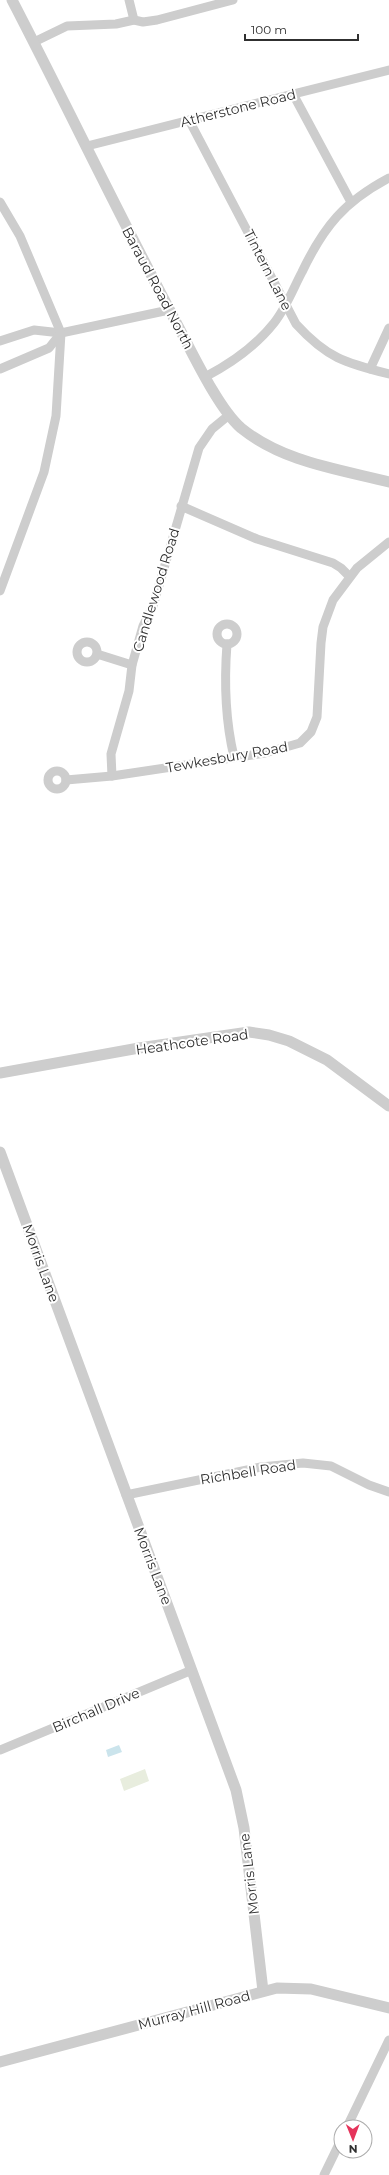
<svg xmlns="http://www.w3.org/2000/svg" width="389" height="2175" viewBox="0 0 389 2175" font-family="Montserrat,sans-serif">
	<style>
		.green { fill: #e8edde }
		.water { fill: #cbe4ec }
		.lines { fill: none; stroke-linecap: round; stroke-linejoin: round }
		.minor { stroke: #cdcdcd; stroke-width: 9 }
		.tertiary { stroke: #cdcdcd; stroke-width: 11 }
		.labels { text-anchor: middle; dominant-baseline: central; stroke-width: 4; stroke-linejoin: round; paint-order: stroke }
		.street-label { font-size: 14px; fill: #303030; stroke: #fff }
	</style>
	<rect width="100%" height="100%" fill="#fff"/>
	<!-- green -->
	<polygon class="green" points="145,1769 149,1781 124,1791 120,1779"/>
	<!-- water -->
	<polygon class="water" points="119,1745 122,1752 108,1757 106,1750"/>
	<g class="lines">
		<!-- minor -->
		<g class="minor">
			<polyline points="129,0 134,20"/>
			<polyline points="34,42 67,26 116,24 134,20 143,22 157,20 233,0"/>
			<polyline points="293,94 351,202"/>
			<path d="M 189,120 L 296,324 C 327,358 345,363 389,374"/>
			<polyline points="87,146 389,70"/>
			<polyline points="0,202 20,236 61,333 56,416 44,472 0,591"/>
			<polyline points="0,341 34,330 61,333 169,310"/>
			<polyline points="0,369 49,348 61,333"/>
			<polyline points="370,369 389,328"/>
			<path d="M 205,377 C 232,363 255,347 274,323 C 286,308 293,289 302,272 C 324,226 344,202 389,178"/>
			<polyline points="181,506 257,539 333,563 341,568 349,576"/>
			<circle cx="227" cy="634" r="10"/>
			<circle cx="87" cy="652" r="10"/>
			<path d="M 227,644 C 224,683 225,719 234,757"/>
			<polyline points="97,654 132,665"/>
			<circle cx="57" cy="780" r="9"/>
			<polyline points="112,776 111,754 129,691 132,665 143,626 153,606 199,448 212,429 229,415"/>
			<polyline points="66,780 112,776 265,753 300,743 311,732 317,717 321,643 323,627 333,600 357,568 389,542"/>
			<polyline points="126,1495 261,1467 303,1463 331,1466 369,1485 389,1492"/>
			<polyline points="0,1750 192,1670"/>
			<polyline points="347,2127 389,2040"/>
			<polyline points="324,2175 341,2140"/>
		</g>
		<!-- tertiary -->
		<g class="tertiary">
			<path d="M 12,0 C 68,108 120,217 177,324 C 192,352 218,408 241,428 C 283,462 338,469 389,482"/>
			<polyline points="0,1073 139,1048 249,1032 269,1035 289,1041 327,1060 389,1106"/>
			<polyline points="0,1152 236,1790 244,1828 263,1991"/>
			<polyline points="0,2062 277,1988 311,1989 389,2008"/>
		</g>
	</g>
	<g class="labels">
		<!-- street labels -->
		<g class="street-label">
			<text transform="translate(238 108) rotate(-14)">Atherstone Road</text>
			<text transform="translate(268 270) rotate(63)">Tintern Lane</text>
			<text transform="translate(158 288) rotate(62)">Baraud Road North</text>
			<text transform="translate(156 590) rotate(-73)">Candlewood Road</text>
			<text transform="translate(227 757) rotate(-10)">Tewkesbury Road</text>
			<text transform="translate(192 1042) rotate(-8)">Heathcote Road</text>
			<text transform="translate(41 1263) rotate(70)">Morris Lane</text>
			<text transform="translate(248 1472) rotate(-9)">Richbell Road</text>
			<text transform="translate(153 1566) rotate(69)">Morris Lane</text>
			<text transform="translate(96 1710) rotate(-23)">Birchall Drive</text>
			<text transform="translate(249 1874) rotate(-97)">Morris Lane</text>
			<text transform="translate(194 2010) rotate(-15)">Murray Hill Road</text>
		</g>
	</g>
	<!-- north arrow -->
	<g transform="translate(353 2139) rotate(179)"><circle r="19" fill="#ffffff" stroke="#acacac"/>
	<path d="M0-3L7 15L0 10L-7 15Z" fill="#e5345b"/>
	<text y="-6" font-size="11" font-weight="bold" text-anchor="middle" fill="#303030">N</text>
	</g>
	<!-- scale -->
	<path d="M245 34v6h113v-6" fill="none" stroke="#303030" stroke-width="2"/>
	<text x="251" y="34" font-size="12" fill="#303030" stroke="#ffffff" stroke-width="3" paint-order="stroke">100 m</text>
</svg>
